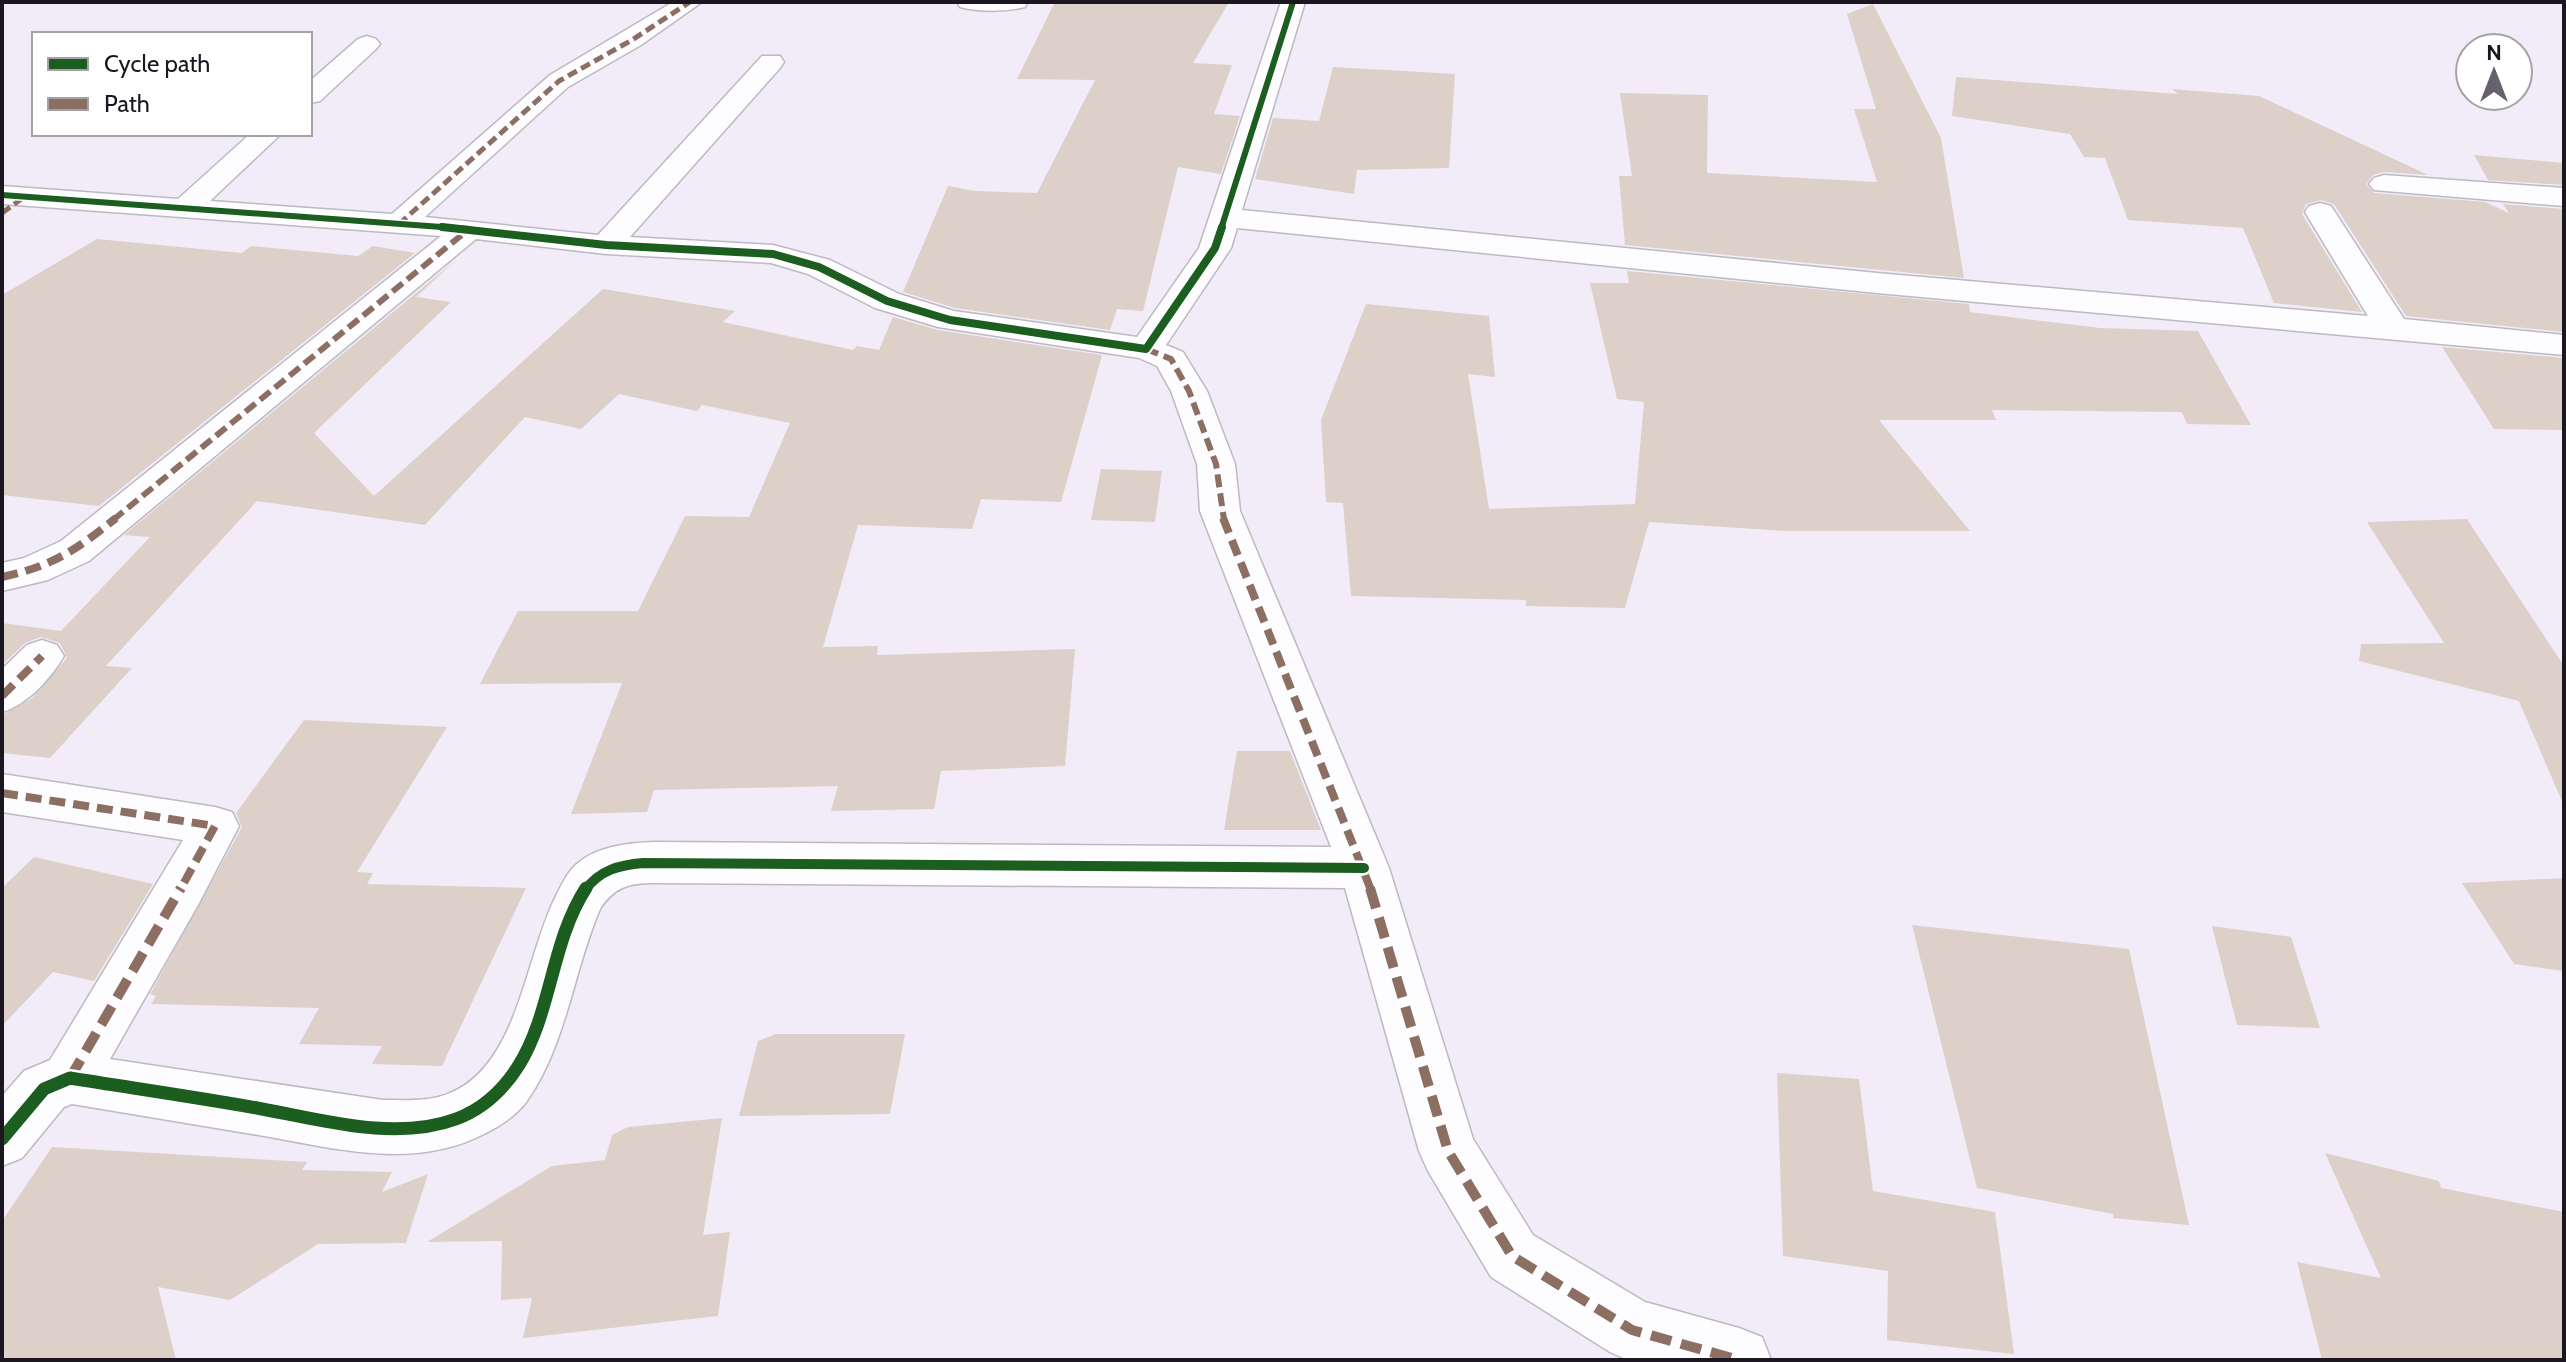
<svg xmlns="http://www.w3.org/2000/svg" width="2566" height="1362" viewBox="0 0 2566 1362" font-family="Cabin,sans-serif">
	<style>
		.building { fill: #dcd0c8 }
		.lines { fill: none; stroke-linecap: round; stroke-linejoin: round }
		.street-casing { stroke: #bdb9c3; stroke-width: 3 }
		.street { fill: #fdfcfe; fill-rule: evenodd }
		.quiet-far3 { stroke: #8d6e63; stroke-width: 5; stroke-dasharray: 10 5; stroke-linecap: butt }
		.quiet-far2 { stroke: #8d6e63; stroke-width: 6; stroke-dasharray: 13 6; stroke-linecap: butt }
		.quiet-far1 { stroke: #8d6e63; stroke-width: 8; stroke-dasharray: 16 8; stroke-linecap: butt }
		.quiet { stroke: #8d6e63; stroke-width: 10; stroke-dasharray: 21 10; stroke-linecap: butt }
		.cycleway-far3-casing { stroke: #fff; stroke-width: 9 }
		.cycleway-far2-casing { stroke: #fff; stroke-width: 12 }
		.cycleway-far1-casing { stroke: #fff; stroke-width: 15 }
		.cycleway-casing { stroke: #fff; stroke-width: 18 }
		.cycleway-far3 { stroke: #1b5e20; stroke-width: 6 }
		.cycleway-far2 { stroke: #1b5e20; stroke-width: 8 }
		.cycleway-far1 { stroke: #1b5e20; stroke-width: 10 }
		.cycleway { stroke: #1b5e20; stroke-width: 13 }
	</style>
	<rect width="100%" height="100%" fill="#f1ecf8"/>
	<!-- building -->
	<g class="building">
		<polygon points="1055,2 1229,2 1193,63 1232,65 1214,114 1240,116 1221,174 1178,167 1143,311 1117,309 1110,330 955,308 903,292 948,186 976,191 1037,193 1095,80 1017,79"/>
		<polygon points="1873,4 1941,138 1964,278 1625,245 1619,176 1632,176 1620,93 1708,95 1707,173 1877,182 1854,109 1876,109 1847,14"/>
		<polygon points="1333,67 1455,74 1449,168 1357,170 1354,194 1255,179 1273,118 1319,121"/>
		<polygon points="1956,77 2178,94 2172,89 2259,96 2428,175 2384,172 2373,175 2366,184 2374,193 2485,202 2509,213 2503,204 2564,209 2564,332 2406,316 2334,204 2321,200 2306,204 2302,214 2362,312 2274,303 2243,228 2128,220 2105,158 2084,157 2070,134 1952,116"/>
		<polygon points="2474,155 2564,163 2564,185 2488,180"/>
		<polygon points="97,239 242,253 251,246 358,256 373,246 415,253 99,506 2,495 2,295"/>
		<polygon points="456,260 416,297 451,302 314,433 374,496 603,289 735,311 723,322 853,350 857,346 879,350 893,317 938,330 1102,355 1061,502 981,499 972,529 858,525 823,647 878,646 877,655 1075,649 1065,766 941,771 934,809 831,811 838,786 654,790 647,812 571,814 622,683 480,684 518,611 638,611 685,516 749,517 790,423 702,405 697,411 619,394 581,429 525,417 425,525 257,501 106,666 132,668 50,758 2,753 2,715 31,699 67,658 60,643 41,637 25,643 2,665 2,623 61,631 150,537 124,535"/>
		<polygon points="1627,271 1969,304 1970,312 2100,328 2198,331 2251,425 2187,424 2182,412 1992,410 1996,420 1879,420 1970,531 1784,531 1649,522 1625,608 1526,606 1526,600 1351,596 1343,503 1326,502 1321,420 1366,304 1489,316 1495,377 1468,374 1489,509 1635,504 1644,402 1617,399 1590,283 1629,283"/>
		<polygon points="2442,347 2564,358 2564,430 2494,429"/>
		<polygon points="1101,469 1162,471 1155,522 1091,520"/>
		<polygon points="2467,519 2564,666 2564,806 2519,701 2359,661 2361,644 2444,643 2367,522"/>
		<polygon points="304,720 447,727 357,872 373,873 367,884 526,888 442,1066 372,1064 382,1046 299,1044 319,1008 151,1004 156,996 150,994 242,827 236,813"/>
		<polygon points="1237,751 1290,751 1321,830 1224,830"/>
		<polygon points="34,857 153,884 94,981 53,972 2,1026 2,888"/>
		<polygon points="2564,878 2564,971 2514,964 2462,883"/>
		<polygon points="1912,925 2129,949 2189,1225 2113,1218 2113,1214 1977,1188"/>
		<polygon points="2212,926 2291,937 2320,1028 2237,1025"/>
		<polygon points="776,1034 905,1034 890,1114 739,1116 758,1041"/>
		<polygon points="1777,1073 1859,1079 1873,1191 1995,1212 2014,1354 1887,1340 1888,1271 1783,1256"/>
		<polygon points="722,1118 703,1235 730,1232 718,1316 523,1338 532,1298 501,1300 502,1241 427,1242 552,1166 605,1160 612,1135 628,1127"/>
		<polygon points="52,1147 307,1162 302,1170 392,1172 382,1192 428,1174 406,1243 318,1244 230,1300 158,1287 176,1360 2,1360 2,1221"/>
		<polygon points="2325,1153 2439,1181 2441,1188 2564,1212 2564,1360 2322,1360 2297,1262 2381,1278"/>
	</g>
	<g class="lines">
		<!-- street casing -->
		<g class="street-casing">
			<g id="street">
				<path d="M 673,2 L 702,2 L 641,45 L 568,87 L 425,217 L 598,235 L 762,56 L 780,56 L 784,62 L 780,68 L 630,237 L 773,245 L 830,260 L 899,294 L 954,311 L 1137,337 L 1199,248 L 1281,2 L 1305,2 L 1242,210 L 1877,273 L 2368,316 L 2305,212 L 2309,206 L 2320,203 L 2331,206 L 2404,319 L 2564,335 L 2564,355 L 1877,293 L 1237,228 L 1231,248 L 1166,345 L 1183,352 L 1207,391 L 1235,464 L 1240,511 L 1389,868 L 1473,1139 L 1533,1235 L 1645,1302 L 1739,1328 L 1762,1337 L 1771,1360 L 1628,1360 L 1610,1352 L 1491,1277 L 1428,1171 L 1419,1151 L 1345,888 L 654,883 C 629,883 614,887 600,909 C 573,972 567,1043 527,1101 C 516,1116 500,1126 484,1134 C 409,1173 324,1145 246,1133 C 188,1123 130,1114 72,1104 L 64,1107 L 22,1158 L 2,1166 L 2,1096 L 24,1071 L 50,1060 L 183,840 L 2,812 L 2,774 L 215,807 L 232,812 L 239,826 L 198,905 L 110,1059 L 383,1100 C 405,1100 430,1102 450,1093 C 518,1065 525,958 555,898 C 561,886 567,872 578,863 C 598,846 629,843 654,842 L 1331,847 L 1200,511 L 1197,464 L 1171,391 L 1157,366 L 1139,358 L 938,327 L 875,308 L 808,274 L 771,263 L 606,254 L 476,239 L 89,561 L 48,580 L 2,591 L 2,563 L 24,558 L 61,541 L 441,236 L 2,204 L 2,186 L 178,199 L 250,134 L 281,134 L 210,201 L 392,214 L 550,75 Z"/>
				<path d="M 957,2 L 1028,2 L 1025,7 C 1006,12 979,12 960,7 Z"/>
				<polygon points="367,36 376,39 380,44 376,49 320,101 310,103 310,81 358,39"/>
				<polygon points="2384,175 2564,188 2564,206 2374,190 2369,184 2374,178"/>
				<path d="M 42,640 L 57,645 L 64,656 C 51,678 27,705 2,712 L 2,669 L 27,645 Z"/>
			</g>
		</g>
		<!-- street -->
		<use href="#street" class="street"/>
		<!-- quiet-far3 -->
		<g class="quiet-far3">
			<polyline points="2,213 24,197"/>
			<polyline points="399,224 559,81 632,40 690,2"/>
		</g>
		<!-- quiet-far2 -->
		<g class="quiet-far2">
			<polyline points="1146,349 1171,359 1189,391 1216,464 1224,520"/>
			<polyline points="113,520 469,229"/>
		</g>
		<!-- quiet-far1 -->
		<g class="quiet-far1">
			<polyline points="1223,518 1371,890"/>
			<path d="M 2,577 C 53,566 76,550 116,518"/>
			<polyline points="2,696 42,656"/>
			<polyline points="2,793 215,826 180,890"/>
		</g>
		<!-- quiet -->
		<g class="quiet">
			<polyline points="1370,888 1448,1151 1512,1256 1632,1330 1739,1360"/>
			<polyline points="70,1078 181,888"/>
		</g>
		<!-- cycleway-far3 casing -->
		<g class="cycleway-far3-casing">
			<g id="cycleway-far3">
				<polyline points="2,195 469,229"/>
				<polyline points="1221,229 1293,2"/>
			</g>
		</g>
		<!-- cycleway-far2 casing -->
		<g class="cycleway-far2-casing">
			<polyline id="cycleway-far2" points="442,227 606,245 773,254 819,267 887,301 950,320 1146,349 1215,248 1222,227"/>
		</g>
		<!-- cycleway-far1 casing -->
		<g class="cycleway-far1-casing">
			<path id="cycleway-far1" d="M 585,890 C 600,870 619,865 643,863 L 1364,868"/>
		</g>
		<!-- cycleway casing -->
		<g class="cycleway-casing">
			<path id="cycleway" d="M 2,1139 L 44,1089 L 70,1078 C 132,1088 195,1097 257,1108 C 319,1119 394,1142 456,1119 C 483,1109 504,1089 519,1065 C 552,1011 551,942 586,888"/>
		</g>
		<!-- cycleway-far3 -->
		<use href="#cycleway-far3" class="cycleway-far3"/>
		<!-- cycleway-far2 -->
		<use href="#cycleway-far2" class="cycleway-far2"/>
		<!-- cycleway-far1 -->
		<use href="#cycleway-far1" class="cycleway-far1"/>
		<!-- cycleway -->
		<use href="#cycleway" class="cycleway"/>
	</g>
	<!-- border -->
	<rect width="2566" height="1362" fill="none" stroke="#1b1620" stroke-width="8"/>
	<!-- legend -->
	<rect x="32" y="32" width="280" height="104" fill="#ffffff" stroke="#a4a2a6" stroke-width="2"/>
	<rect x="48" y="58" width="40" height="12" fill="#1b5e20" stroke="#a4a2a6" stroke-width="2"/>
	<text x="104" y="72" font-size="24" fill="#1b1620">Cycle path</text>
	<rect x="48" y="98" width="40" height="12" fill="#8d6e63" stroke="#a4a2a6" stroke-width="2"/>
	<text x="104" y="112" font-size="24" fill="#1b1620">Path</text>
	<!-- north arrow -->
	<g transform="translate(2494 72)"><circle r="38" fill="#ffffff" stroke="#a4a2a6" stroke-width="2"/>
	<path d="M0-6L14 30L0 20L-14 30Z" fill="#66616c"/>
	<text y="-12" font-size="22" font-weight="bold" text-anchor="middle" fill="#1b1620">N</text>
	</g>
</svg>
